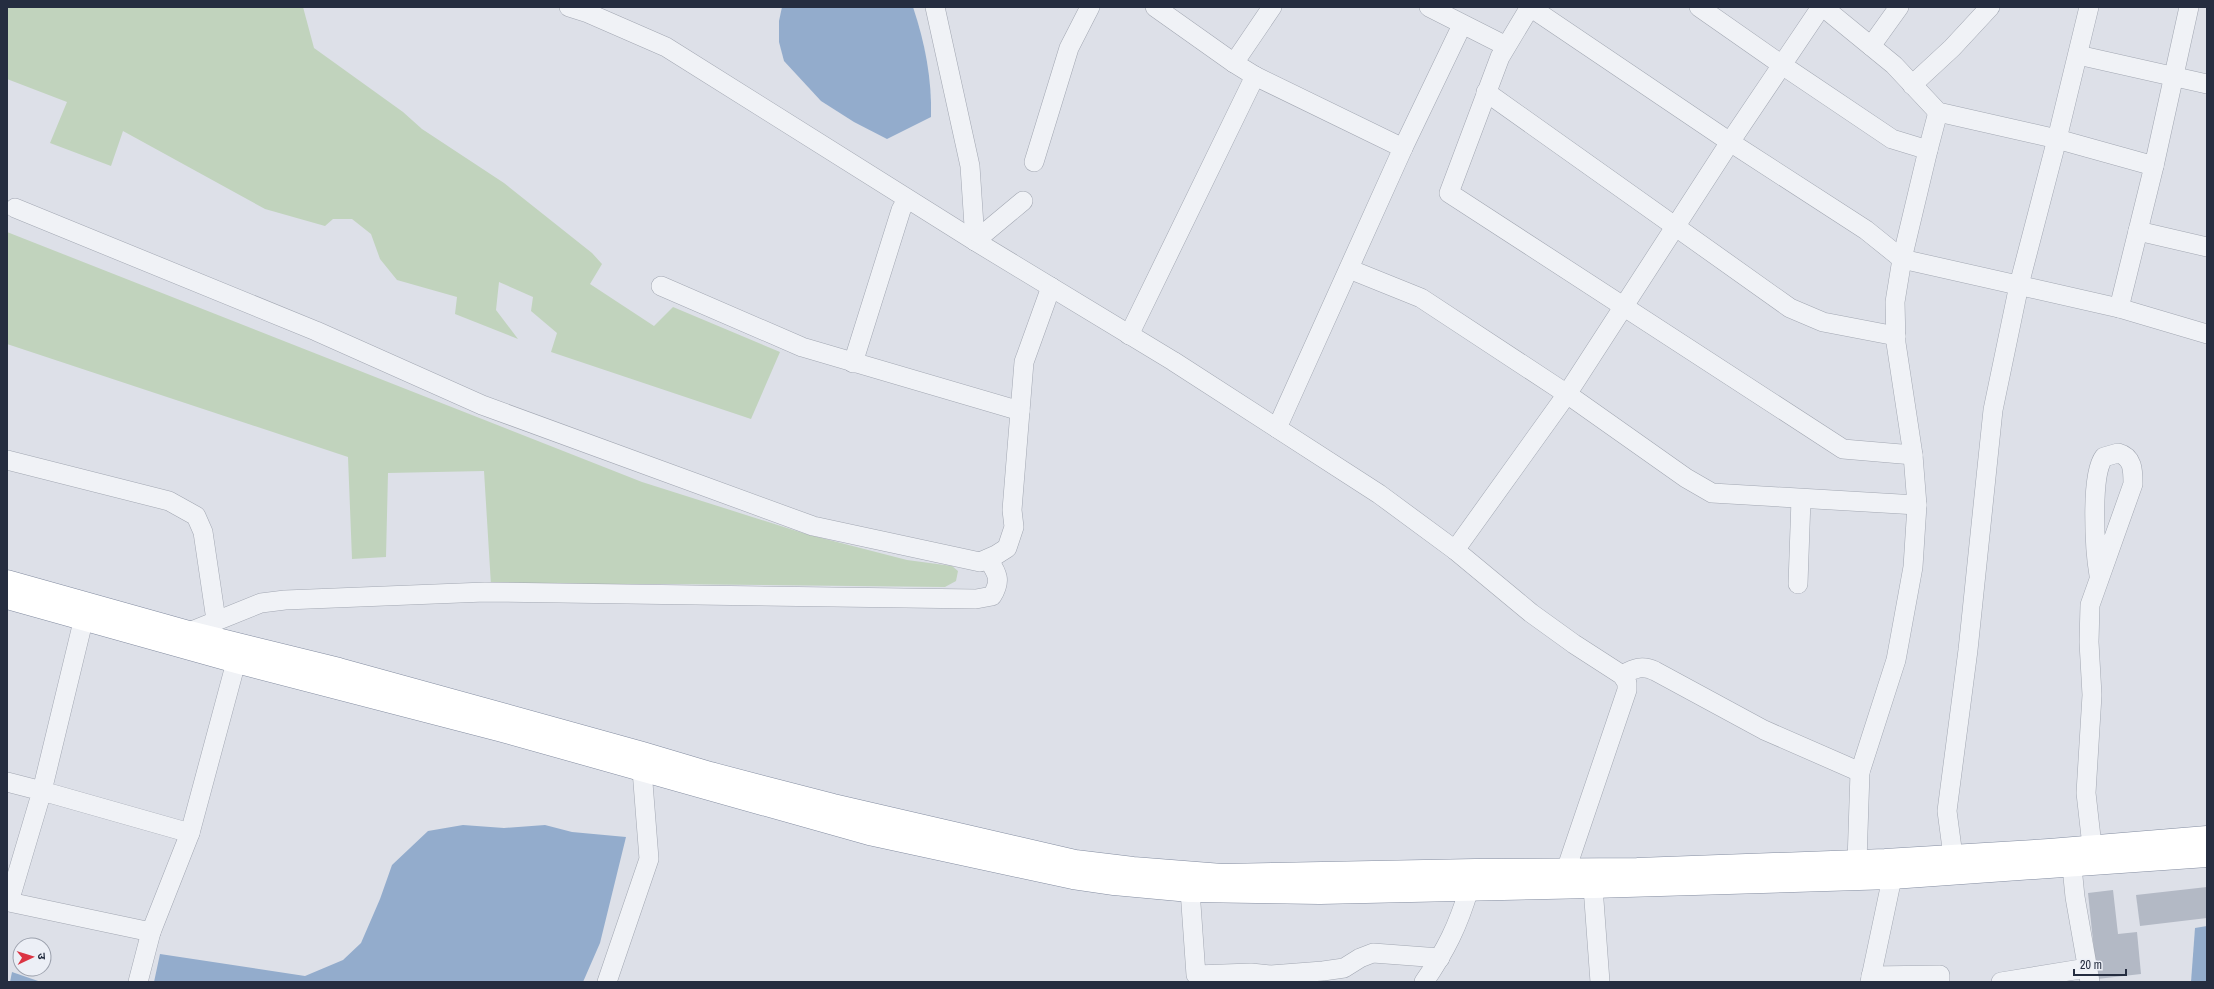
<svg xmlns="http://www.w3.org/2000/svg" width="2214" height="989" viewBox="0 0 2214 989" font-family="'Archivo Narrow','Noto Sans Devanagari',sans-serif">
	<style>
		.green { fill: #c1d3bd }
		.water { fill: #93accc }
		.building { fill: #b3b9c5 }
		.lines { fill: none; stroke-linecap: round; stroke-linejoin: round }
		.minor-casing { stroke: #a2a7b2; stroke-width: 20 }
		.highway-casing { stroke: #838ca0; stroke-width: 23 }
		.minor { stroke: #f0f2f6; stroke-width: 19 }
		.highway { stroke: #fff; stroke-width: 22 }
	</style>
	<rect width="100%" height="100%" fill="#dde0e8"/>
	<!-- green -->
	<g class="green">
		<polygon points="7,7 303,7 314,48 403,112 422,129 504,183 592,253 602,264 590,284 654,326 673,307 780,352 751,419 551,352 557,333 531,311 533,297 499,282 496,310 518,339 455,314 457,297 397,280 380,259 371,234 352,219 333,219 325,226 265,209 123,131 111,166 50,143 67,102 7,79"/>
		<polygon points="7,232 642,482 806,534 907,560 952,566 958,571 956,581 945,587 663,584 491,585 484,471 388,473 386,557 352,559 348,457 7,344"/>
	</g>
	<!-- water -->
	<g class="water">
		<path d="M 782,7 L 913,7 C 925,43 932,79 931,117 L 887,139 L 854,122 L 821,101 L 784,61 L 779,42 L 779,21 Z"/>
		<polygon points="463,825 504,828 545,825 572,832 626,837 600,943 583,982 154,982 160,954 305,976 343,960 361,943 380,899 392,865 428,831"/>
		<polygon points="2207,926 2207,982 2191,982 2195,928"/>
		<polygon points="12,972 41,982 10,982"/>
	</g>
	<!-- building -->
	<g class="building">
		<polygon points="2207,887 2207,918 2140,926 2136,895"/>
		<polygon points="2113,890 2118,934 2137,932 2141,974 2097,979 2088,893"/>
	</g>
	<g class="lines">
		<!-- minor casing -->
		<g class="minor-casing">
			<g id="minor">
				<polyline points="569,7 588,13 666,47 975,241 1173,361 1379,494 1455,550 1531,613 1574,644 1622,675 1627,683 1627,690 1566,870"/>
				<polyline points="935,7 970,166 975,241"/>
				<polyline points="1155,7 1234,63"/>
				<polyline points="1429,7 1506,46"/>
				<polyline points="1530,7 1730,142 1866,230 1902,259 2119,308 2154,166"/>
				<polyline points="1530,7 1500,57 1449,193 1843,449 1913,455"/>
				<polyline points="1699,7 1782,65 1892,139 1928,150 1902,259 1895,302 1896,343 1913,455 1917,505 1913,567 1896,660 1860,772 1857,862"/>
				<polyline points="1823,7 1894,65 1938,112 2057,139 2154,166 2189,7"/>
				<polyline points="1871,46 1899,7"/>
				<polyline points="2078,55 2207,84"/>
				<polyline points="1255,76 1403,148"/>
				<polyline points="1912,85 1952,48 1990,7"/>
				<polyline points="1486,92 1790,308 1823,322 1896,336"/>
				<polyline points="1928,150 1938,112"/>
				<polyline points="1034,162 1069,48 1090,7"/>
				<polyline points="15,208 316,331 482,405 813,526 980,562 996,555 1007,548 1014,527 1012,510 1024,362 1051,287"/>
				<polyline points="2138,231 2207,247"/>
				<polyline points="975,241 1023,201"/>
				<polyline points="1349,269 1421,298 1567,394 1686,478 1712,493 1917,505"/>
				<polyline points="661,286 802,347 1020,411"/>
				<polyline points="2119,308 2207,334"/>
				<polyline points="1129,335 1255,76 1234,63 1272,7"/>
				<polyline points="853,363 901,210 907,199"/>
				<polyline points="1277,428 1403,148 1462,25"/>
				<polyline points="7,460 169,501 196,516 203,532 216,620"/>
				<polyline points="1455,550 1567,394 1730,142 1821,7"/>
				<polyline points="1798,584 1801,499"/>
				<path d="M 189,632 L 261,603 L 285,600 L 485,592 L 976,599 L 992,596 C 1002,580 997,573 988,559"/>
				<path d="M 1622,675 C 1635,668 1642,665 1655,671 L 1764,730 L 1860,772"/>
				<polyline points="7,782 42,791 9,902 151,932 190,833 42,791 87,605"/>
				<polyline points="190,833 236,662"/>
				<path d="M 2092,846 L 2086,793 L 2092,695 L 2089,642 L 2090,605 L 2133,484 C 2133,470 2133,457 2118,453 L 2104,457 C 2090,475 2095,552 2099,575"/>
				<polyline points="1953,856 1947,811 1968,650 1993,410 2019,285 2057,139 2089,7"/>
				<polyline points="2072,867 2075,897 2090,982"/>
				<polyline points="1189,876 1196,975 1251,973 1270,975 1323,971 1344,968 1360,958 1373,953 1440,958"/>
				<polyline points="1593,887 1600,982"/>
				<polyline points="1871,976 1940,975 1940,982"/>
				<polyline points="138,982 151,932"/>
				<polyline points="607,982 649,859 642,770 643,757"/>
				<path d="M 1424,982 C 1446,950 1458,926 1469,889"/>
				<polyline points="1870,982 1892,878"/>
				<polyline points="2001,982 2087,968"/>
			</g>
		</g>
		<!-- highway casing -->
		<g class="highway-casing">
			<g id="highway">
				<polyline points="7,581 189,632 339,669 643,753 710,773 833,805 1075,861 1133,868 1222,875 1475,870 1637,869 1885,860 2049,850 2207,837"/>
				<polyline points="7,598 236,662 499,730 869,834 1073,878 1114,884 1190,891 1320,893 1593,887 1892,878 2207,856"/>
			</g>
		</g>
		<!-- minor -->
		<use href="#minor" class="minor"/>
		<!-- highway -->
		<use href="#highway" class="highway"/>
	</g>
	<!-- border -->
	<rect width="2214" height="989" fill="none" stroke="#252d40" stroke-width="16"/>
	<!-- north arrow -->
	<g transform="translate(32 957) rotate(86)"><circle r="19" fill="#eceff6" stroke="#9ca1ad"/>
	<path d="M0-3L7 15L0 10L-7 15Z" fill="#db3443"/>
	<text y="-6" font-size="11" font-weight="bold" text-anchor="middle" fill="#252d40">उ</text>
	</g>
	<!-- scale -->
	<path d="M2074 969v6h52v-6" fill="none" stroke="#252d40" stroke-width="2"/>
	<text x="2080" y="969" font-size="12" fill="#252d40" stroke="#eceff6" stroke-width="3" paint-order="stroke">20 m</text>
</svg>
